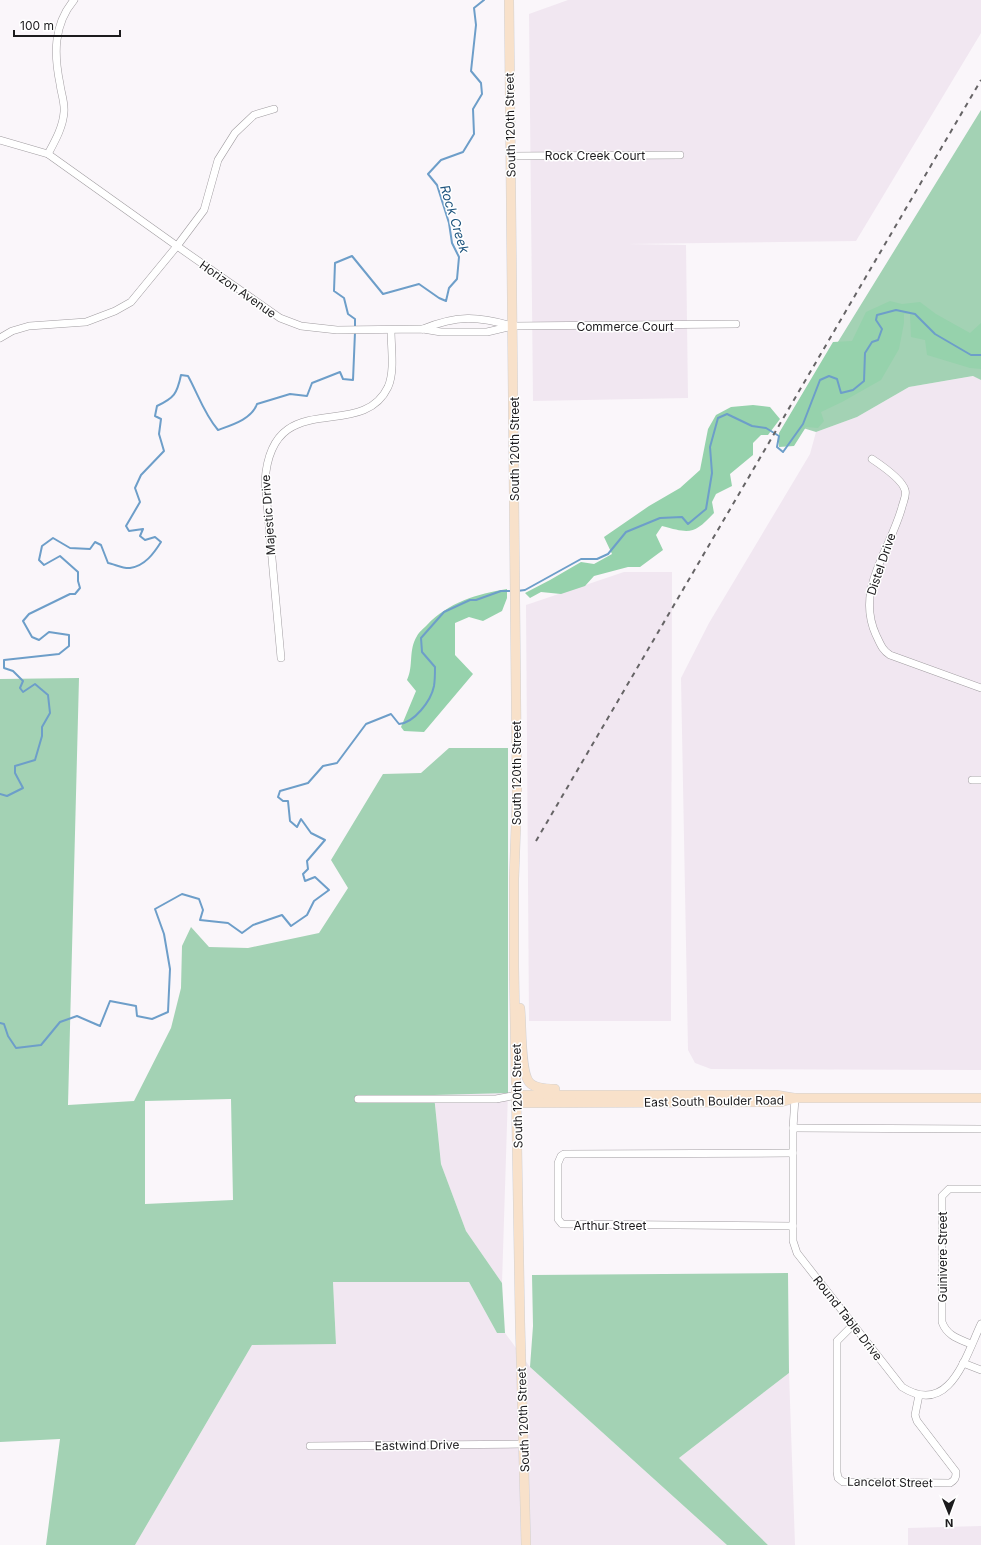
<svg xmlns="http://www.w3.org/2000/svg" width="981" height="1545" viewBox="0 0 981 1545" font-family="Inter,sans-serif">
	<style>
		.built { fill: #f1e7f1 }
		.green { fill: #a3d2b4; fill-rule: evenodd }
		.forest { fill: #96d2ac }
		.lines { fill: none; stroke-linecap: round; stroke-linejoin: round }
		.stream { stroke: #6d9ec9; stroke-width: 2 }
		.minor-casing { stroke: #a09ca0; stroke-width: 8 }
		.major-casing { stroke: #d2d1d2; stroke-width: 10 }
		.minor { stroke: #fff; stroke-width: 7 }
		.major { stroke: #f8e1ca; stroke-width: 9 }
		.rail { stroke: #666466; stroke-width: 2; stroke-dasharray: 5 5; stroke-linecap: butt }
		.labels { text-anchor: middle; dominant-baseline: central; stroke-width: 3; stroke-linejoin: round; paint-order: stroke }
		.street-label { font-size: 12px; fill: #1c1b1d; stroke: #fff }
		.water-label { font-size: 13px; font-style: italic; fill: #1e547e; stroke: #fff }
	</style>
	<rect width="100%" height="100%" fill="#faf6fa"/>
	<!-- built -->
	<g class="built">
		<polygon points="568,0 981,0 981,33 856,241 627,244 686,245 688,398 533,401 529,14"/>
		<polygon points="974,376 981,380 981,1070 711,1069 695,1063 688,1050 681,678 709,623 810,454 816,432 857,417 909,387"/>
		<polygon points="624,572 672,572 671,1021 529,1021 526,605"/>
		<polygon points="508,1093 502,1283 466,1231 441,1164 434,1094"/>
		<polygon points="333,1282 469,1282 497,1333 505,1333 530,1367 727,1545 135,1545 252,1345 336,1343"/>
		<polygon points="789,1373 795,1545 768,1545 679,1458"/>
		<polygon points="981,1526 981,1545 908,1545 908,1528"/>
	</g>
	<!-- green -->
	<g class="green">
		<polygon points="981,110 981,380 973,376 909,387 857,417 816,432 790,424 812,384"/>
		<path d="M 79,678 L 68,1105 L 134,1101 L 171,1028 L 181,988 L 182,946 L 191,927 L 209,947 L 248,948 L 319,933 L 348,888 L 331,860 L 383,774 L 421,773 L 449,748 L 508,748 L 508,1093 L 434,1095 L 441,1164 L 466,1231 L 502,1283 L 505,1333 L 497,1333 L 469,1282 L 333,1282 L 336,1344 L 252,1345 L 135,1545 L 46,1545 L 60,1439 L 0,1442 L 0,679 ZM 231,1099 L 233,1200 L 145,1204 L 145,1101 Z"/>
		<polygon points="788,1273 789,1373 679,1458 768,1545 727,1545 530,1367 533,1326 532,1275"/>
	</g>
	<!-- forest -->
	<g class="forest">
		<polygon points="890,301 902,304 920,302 936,314 970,333 981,323 981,369 970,368 927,355 925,340 911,337 910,314 904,314 904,323 899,349 881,380 842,402 821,412 824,421 818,428 806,427 794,446 779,447 779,433 833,342 852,341 866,312"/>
		<path d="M 753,405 L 770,407 L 780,419 L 768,435 L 761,435 L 753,443 L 753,455 L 730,474 L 732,486 L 716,494 L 712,502 L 714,513 C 694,534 691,534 662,526 L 656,535 L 663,550 L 640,567 L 628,567 L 594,576 L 585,586 L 561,594 L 541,592 L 530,598 L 525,593 L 550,580 L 581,562 L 594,564 L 612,554 L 604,537 L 649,506 L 680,488 L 700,470 L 708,429 L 716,415 L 731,407 Z"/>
		<path d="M 507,589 L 507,598 L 502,611 L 483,621 L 469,617 L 455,623 L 455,655 L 473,674 L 424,732 L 404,731 L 401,727 L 416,691 L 407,680 C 414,665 408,651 417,636 C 419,632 424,628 427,625 C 449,602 477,594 507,589 Z"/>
	</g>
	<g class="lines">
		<!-- stream -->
		<g class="stream">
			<polyline points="355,327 355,319 348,314 344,298 334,291 335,263 352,256 383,294 419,284 439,298 446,301 449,288 457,279 459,257 452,243 449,223 437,185 428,174 441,160 463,152 474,134 473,109 482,94 481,83 471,71 476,25 474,8 484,0"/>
			<polyline points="517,591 525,590 581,559 597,559 608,554 626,532 660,518 682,517 688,524 706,509 712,473 710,447 718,418 727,414 752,426 766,428 779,436 777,447 783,452 803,424 820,380 829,376 837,379 841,393 853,390 864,381 865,353 872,342 878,340 882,329 876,320 877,315 896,310 915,314 935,334 971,355 981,355"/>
			<path d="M 0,794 L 7,796 L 23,788 L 15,773 L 15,766 L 35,760 L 42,736 L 42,727 L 50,713 L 48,695 L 35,684 L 23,692 L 20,688 L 23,681 L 13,671 L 4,668 L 4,660 L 59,654 L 69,646 L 69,635 L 49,632 L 39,640 L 32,637 L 23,621 L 29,614 L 70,594 L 75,594 L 80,588 L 78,581 L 78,572 L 60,556 L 44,565 L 39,560 L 42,546 L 53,538 L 70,548 L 90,549 L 95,542 L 101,545 L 108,563 C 114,564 124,569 130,568 C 145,566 154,553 161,542 L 155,537 L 145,540 L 140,536 L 143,529 L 129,531 L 126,526 L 140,502 L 135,488 L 141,475 L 164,451 L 159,434 L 161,419 L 155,416 L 157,406 C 174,398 177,394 181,375 L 188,376 C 198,394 204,414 218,430 C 232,425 252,419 257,404 L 290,394 L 307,396 L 312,383 L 340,372 L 343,379 L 353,380 L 355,332"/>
			<path d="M 0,1023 L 4,1024 L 8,1036 L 16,1048 L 41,1045 L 60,1022 L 77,1016 L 100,1026 L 110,1001 L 136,1006 L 137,1016 L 152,1019 L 168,1012 L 170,969 L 164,934 L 155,909 L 182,894 L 199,899 L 203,910 L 200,920 L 228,923 L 242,933 L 253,925 L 282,915 L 291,926 L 307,915 L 314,901 L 329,890 L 315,877 L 305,881 L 303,874 L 308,869 L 307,861 L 325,840 L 311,833 L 301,819 L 297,827 L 290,821 L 288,801 L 283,801 L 278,797 L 280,791 L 308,783 L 323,766 L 337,763 L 366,724 L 391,714 L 399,724 C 414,723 431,701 434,686 C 435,680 435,673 435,667 L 422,652 L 421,638 L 444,612 L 470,600 L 476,600 L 501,591 L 512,591"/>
		</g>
		<!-- minor casing -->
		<g class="minor-casing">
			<g id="minor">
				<polyline points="274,109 254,115 235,133 218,160 204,210 177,246 280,318 301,326 337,330 423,329 441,332 487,332 513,326 736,324"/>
				<polyline points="0,140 48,154 177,246 131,302 115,311 86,322 29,326 12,331 0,338"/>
				<path d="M 48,154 C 55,141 63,127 64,112 C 65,103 61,93 60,84 C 54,55 53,25 74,0"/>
				<polyline points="511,156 680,155"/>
				<path d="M 423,329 C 457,315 478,316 512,326"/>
				<path d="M 872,459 C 881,465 902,479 905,490 C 907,495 903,502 902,507 C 890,551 855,589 876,635 C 880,643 882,650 890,655 L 981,688"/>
				<path d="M 281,658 L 265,481 C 272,383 361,444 388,387 C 395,371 391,348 391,330"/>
				<polyline points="972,780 981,780"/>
				<path d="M 795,1098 L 793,1128 L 793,1241 L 797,1253 L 902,1387 C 949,1417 965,1358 981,1324"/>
				<polyline points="358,1099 496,1099 517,1095"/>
				<polyline points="793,1128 981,1129"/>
				<polyline points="793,1226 562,1224 558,1219 558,1163 561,1156 564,1154 793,1153"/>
				<path d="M 853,1325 L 837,1341 L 837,1472 L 838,1478 L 843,1482 L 950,1483 C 955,1480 956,1478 956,1472 L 917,1421 L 915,1415 L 919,1395"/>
				<path d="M 971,1344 C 959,1339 947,1336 942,1322 L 942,1196 L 949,1189 L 981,1189"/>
				<polyline points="963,1363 981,1370"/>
				<polyline points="310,1446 524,1444"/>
			</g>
		</g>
		<!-- major casing -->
		<g class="major-casing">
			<g id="major">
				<polyline points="509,0 517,796 514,879 514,967 520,1321 526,1545"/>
				<path d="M 520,1008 C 522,1025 520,1070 529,1082 C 535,1089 547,1089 555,1089"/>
				<polyline points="517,1095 776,1095 794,1098"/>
				<polyline points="517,1103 781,1102 795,1098 981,1098"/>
			</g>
		</g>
		<!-- minor -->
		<use href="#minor" class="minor"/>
		<!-- major -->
		<use href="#major" class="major"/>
		<!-- rail -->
		<polyline class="rail" points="536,841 981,80"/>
	</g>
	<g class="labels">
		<!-- street labels -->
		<g class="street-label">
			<text transform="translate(510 125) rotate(-91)">South 120th Street</text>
			<text x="595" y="155">Rock Creek Court</text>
			<text transform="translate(238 289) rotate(35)">Horizon Avenue</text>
			<text x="625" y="326">Commerce Court</text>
			<text transform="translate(514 449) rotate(-90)">South 120th Street</text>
			<text transform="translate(268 515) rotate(-94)">Majestic Drive</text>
			<text transform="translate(881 564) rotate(-71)">Distel Drive</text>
			<text transform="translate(516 773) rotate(-90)">South 120th Street</text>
			<text transform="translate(517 1096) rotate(-91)">South 120th Street</text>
			<text transform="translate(714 1101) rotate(-1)">East South Boulder Road</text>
			<text x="610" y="1225">Arthur Street</text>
			<text transform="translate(942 1257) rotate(-90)">Guinivere Street</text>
			<text transform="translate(848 1318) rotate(52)">Round Table Drive</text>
			<text transform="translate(523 1420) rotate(-92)">South 120th Street</text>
			<text transform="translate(417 1445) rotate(-1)">Eastwind Drive</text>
			<text transform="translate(890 1482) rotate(1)">Lancelot Street</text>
		</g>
		<!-- water labels -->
		<g class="water-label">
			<text transform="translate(455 219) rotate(73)">Rock Creek</text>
		</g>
	</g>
	<!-- north arrow -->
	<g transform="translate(949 1513) rotate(179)" stroke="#ffffff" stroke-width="3" paint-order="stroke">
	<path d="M0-3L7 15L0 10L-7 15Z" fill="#1c1b1d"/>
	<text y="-6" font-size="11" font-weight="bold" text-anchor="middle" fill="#1c1b1d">N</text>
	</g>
	<!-- scale -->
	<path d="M14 30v6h106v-6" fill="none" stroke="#1c1b1d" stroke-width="2"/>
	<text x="20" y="30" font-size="12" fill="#1c1b1d" stroke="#ffffff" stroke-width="3" paint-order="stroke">100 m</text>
</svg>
